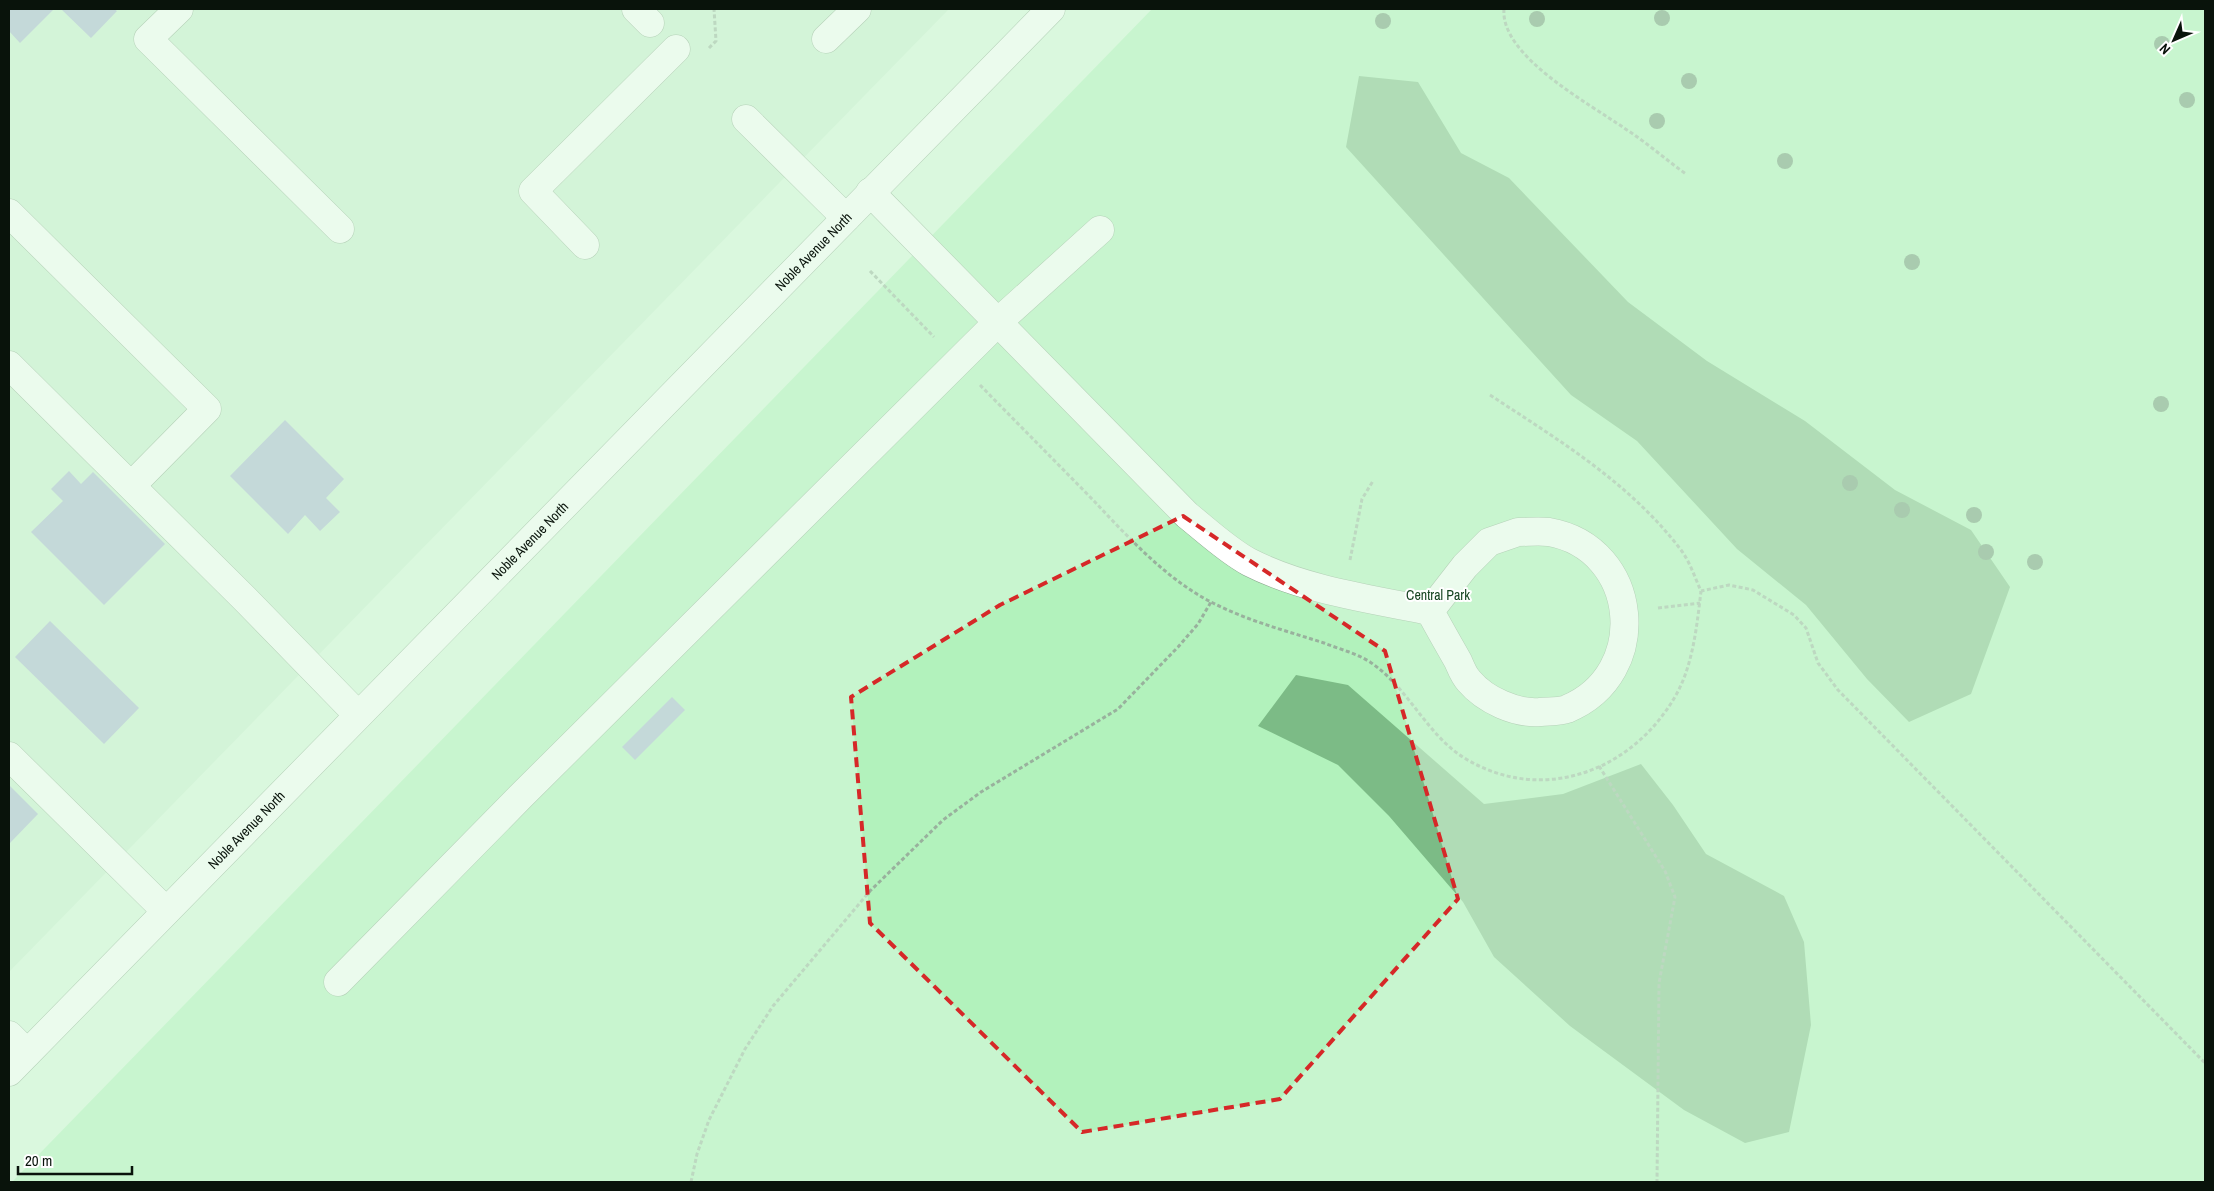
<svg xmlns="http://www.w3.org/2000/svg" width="2214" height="1191" viewBox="0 0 2214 1191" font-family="'Archivo Narrow',sans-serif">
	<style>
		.built { fill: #cbefd0 }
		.green { fill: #b2f2bc }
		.forest { fill: #7cbb86 }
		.building { fill: #a9b3d3 }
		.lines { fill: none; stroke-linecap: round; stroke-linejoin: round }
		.minor-casing { stroke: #89a48c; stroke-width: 29 }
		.path { stroke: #99b19d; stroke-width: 3; stroke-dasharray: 4 2.5; stroke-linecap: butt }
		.minor { stroke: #fff; stroke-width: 28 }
		.tree { fill: #6e9476 }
		.marked { fill: none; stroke: #d62828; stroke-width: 4; stroke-dasharray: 10 6; stroke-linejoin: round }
		.labels { text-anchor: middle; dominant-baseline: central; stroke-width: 4; stroke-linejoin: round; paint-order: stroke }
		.street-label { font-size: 14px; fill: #09130b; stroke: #fff }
		.park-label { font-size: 14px; fill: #154320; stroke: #fff }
	</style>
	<rect width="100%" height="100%" fill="#daf8de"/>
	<!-- built -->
	<polygon class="built" points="9,9 949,9 9,972"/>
	<!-- green -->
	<polygon class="green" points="1152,9 2205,9 2205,1182 12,1182"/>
	<!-- forest -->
	<g class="forest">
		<polygon points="1359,76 1418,82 1461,153 1509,178 1628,302 1707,361 1805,421 1895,490 1971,530 2010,587 1971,694 1909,722 1867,679 1806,605 1737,549 1637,441 1571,395 1346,147"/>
		<polygon points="1296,675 1348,685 1484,804 1563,794 1641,764 1673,805 1706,854 1784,896 1804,942 1811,1025 1789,1132 1745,1143 1684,1110 1570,1026 1494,957 1463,902 1389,816 1338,765 1258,726"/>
	</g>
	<!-- building -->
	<g class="building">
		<polygon points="9,9 54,9 20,43 9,31"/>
		<polygon points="61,9 114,9 117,11 91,38"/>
		<polygon points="285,420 344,479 326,498 340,512 320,531 305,515 288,534 230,476"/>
		<polygon points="69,471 81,484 93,472 165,544 104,605 31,532 63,501 51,489"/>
		<polygon points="50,621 139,708 104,744 15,657"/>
		<polygon points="672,697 685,710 635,760 622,747"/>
		<polygon points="9,785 38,814 9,844"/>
	</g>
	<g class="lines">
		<!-- minor casing -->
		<g class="minor-casing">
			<g id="minor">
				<polyline points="179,9 148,39 340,229"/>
				<polyline points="636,9 650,23"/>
				<polyline points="826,39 857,9"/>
				<polyline points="746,119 846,218"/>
				<path d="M 870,192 L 1187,515 C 1207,531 1227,550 1249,562 C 1304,590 1370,599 1430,611"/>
				<polyline points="9,213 207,409 132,485"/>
				<polyline points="585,245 533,191 676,49"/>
				<polyline points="9,365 245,599 358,715"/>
				<path d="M 1518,532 C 1528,532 1539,531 1549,532 C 1640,548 1652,674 1567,709 C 1559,712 1548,711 1540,712 C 1516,714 1485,700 1469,681 C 1464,676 1461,668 1458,661 C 1449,645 1439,628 1430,611 L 1465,566 L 1489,542 Z"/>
				<polyline points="9,756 166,911"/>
				<polyline points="338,982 521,796 998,322 1100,230"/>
				<polyline points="9,1035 27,1053"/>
				<path id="s1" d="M 9,1072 L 1051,9"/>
			</g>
		</g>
		<!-- path -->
		<g class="path">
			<path d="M 1504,9 C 1500,56 1590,104 1624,128 C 1646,142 1665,159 1686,174"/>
			<polyline points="709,48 716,41 714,9"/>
			<polyline points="870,271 934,337"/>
			<path d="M 980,385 C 1018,424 1056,462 1094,501 C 1129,538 1167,580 1213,603 C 1248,621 1287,631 1324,643 C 1339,649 1356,653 1370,662 C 1409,688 1427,736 1466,759 C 1543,805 1633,771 1676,695 C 1693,665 1697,625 1701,591"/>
			<path d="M 1490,395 C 1560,441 1630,483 1681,550 C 1690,562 1695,578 1701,591 L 1729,585 L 1753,590 L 1794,615 L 1806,628 L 1818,663 L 1838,690 L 2205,1063"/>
			<polyline points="1350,560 1362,499 1373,481"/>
			<polyline points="1658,608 1700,603"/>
			<polyline points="1599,766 1665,871 1675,897 1659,983 1657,1182"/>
			<polyline points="691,1182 697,1154 709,1120 745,1049 773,1006 870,891 943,820 981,792 1118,709 1178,647 1198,624 1211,602"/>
		</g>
		<!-- minor -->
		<use href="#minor" class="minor"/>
	</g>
	<!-- trees -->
	<g class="tree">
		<circle cx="1662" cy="18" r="8"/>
		<circle cx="1537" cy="19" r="8"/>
		<circle cx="1383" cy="21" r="8"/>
		<circle cx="2162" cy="44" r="8"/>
		<circle cx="1689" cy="81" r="8"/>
		<circle cx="2187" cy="100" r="8"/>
		<circle cx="1657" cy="121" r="8"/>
		<circle cx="1785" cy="161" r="8"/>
		<circle cx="1912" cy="262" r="8"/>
		<circle cx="2161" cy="404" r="8"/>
		<circle cx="1850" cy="483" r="8"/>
		<circle cx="1902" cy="510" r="8"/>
		<circle cx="1974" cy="515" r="8"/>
		<circle cx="1986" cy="552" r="8"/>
		<circle cx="2035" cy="562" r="8"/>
	</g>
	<!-- marked area -->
	<path d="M0 0H2214V1191H0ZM 1183,516 L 1385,651 L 1458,899 L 1280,1099 L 1082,1132 L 870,923 L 851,697 L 1000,605 Z" fill="#daf8de" fill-opacity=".55" fill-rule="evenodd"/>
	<path class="marked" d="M 1183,516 L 1385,651 L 1458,899 L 1280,1099 L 1082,1132 L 870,923 L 851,697 L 1000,605 Z"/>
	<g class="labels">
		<!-- street labels -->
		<g class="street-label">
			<text stroke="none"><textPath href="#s1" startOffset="1149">Noble Avenue North</textPath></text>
			<text stroke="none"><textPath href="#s1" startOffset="744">Noble Avenue North</textPath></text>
			<text stroke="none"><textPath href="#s1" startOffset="339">Noble Avenue North</textPath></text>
		</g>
		<!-- park labels -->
		<g class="park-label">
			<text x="1438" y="595">Central Park</text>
		</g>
	</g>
	<!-- border -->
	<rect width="2214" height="1191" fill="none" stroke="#09130b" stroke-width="20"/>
	<!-- north arrow -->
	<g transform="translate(2174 40) rotate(225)" stroke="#ffffff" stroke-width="4" paint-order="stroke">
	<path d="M0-4L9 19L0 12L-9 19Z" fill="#09130b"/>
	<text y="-8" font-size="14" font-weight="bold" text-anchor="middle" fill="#09130b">N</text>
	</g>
	<!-- scale -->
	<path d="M18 1166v8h114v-8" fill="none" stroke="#09130b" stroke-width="2.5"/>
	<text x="25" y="1166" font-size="15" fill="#09130b" stroke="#ffffff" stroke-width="4" paint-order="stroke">20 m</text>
</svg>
